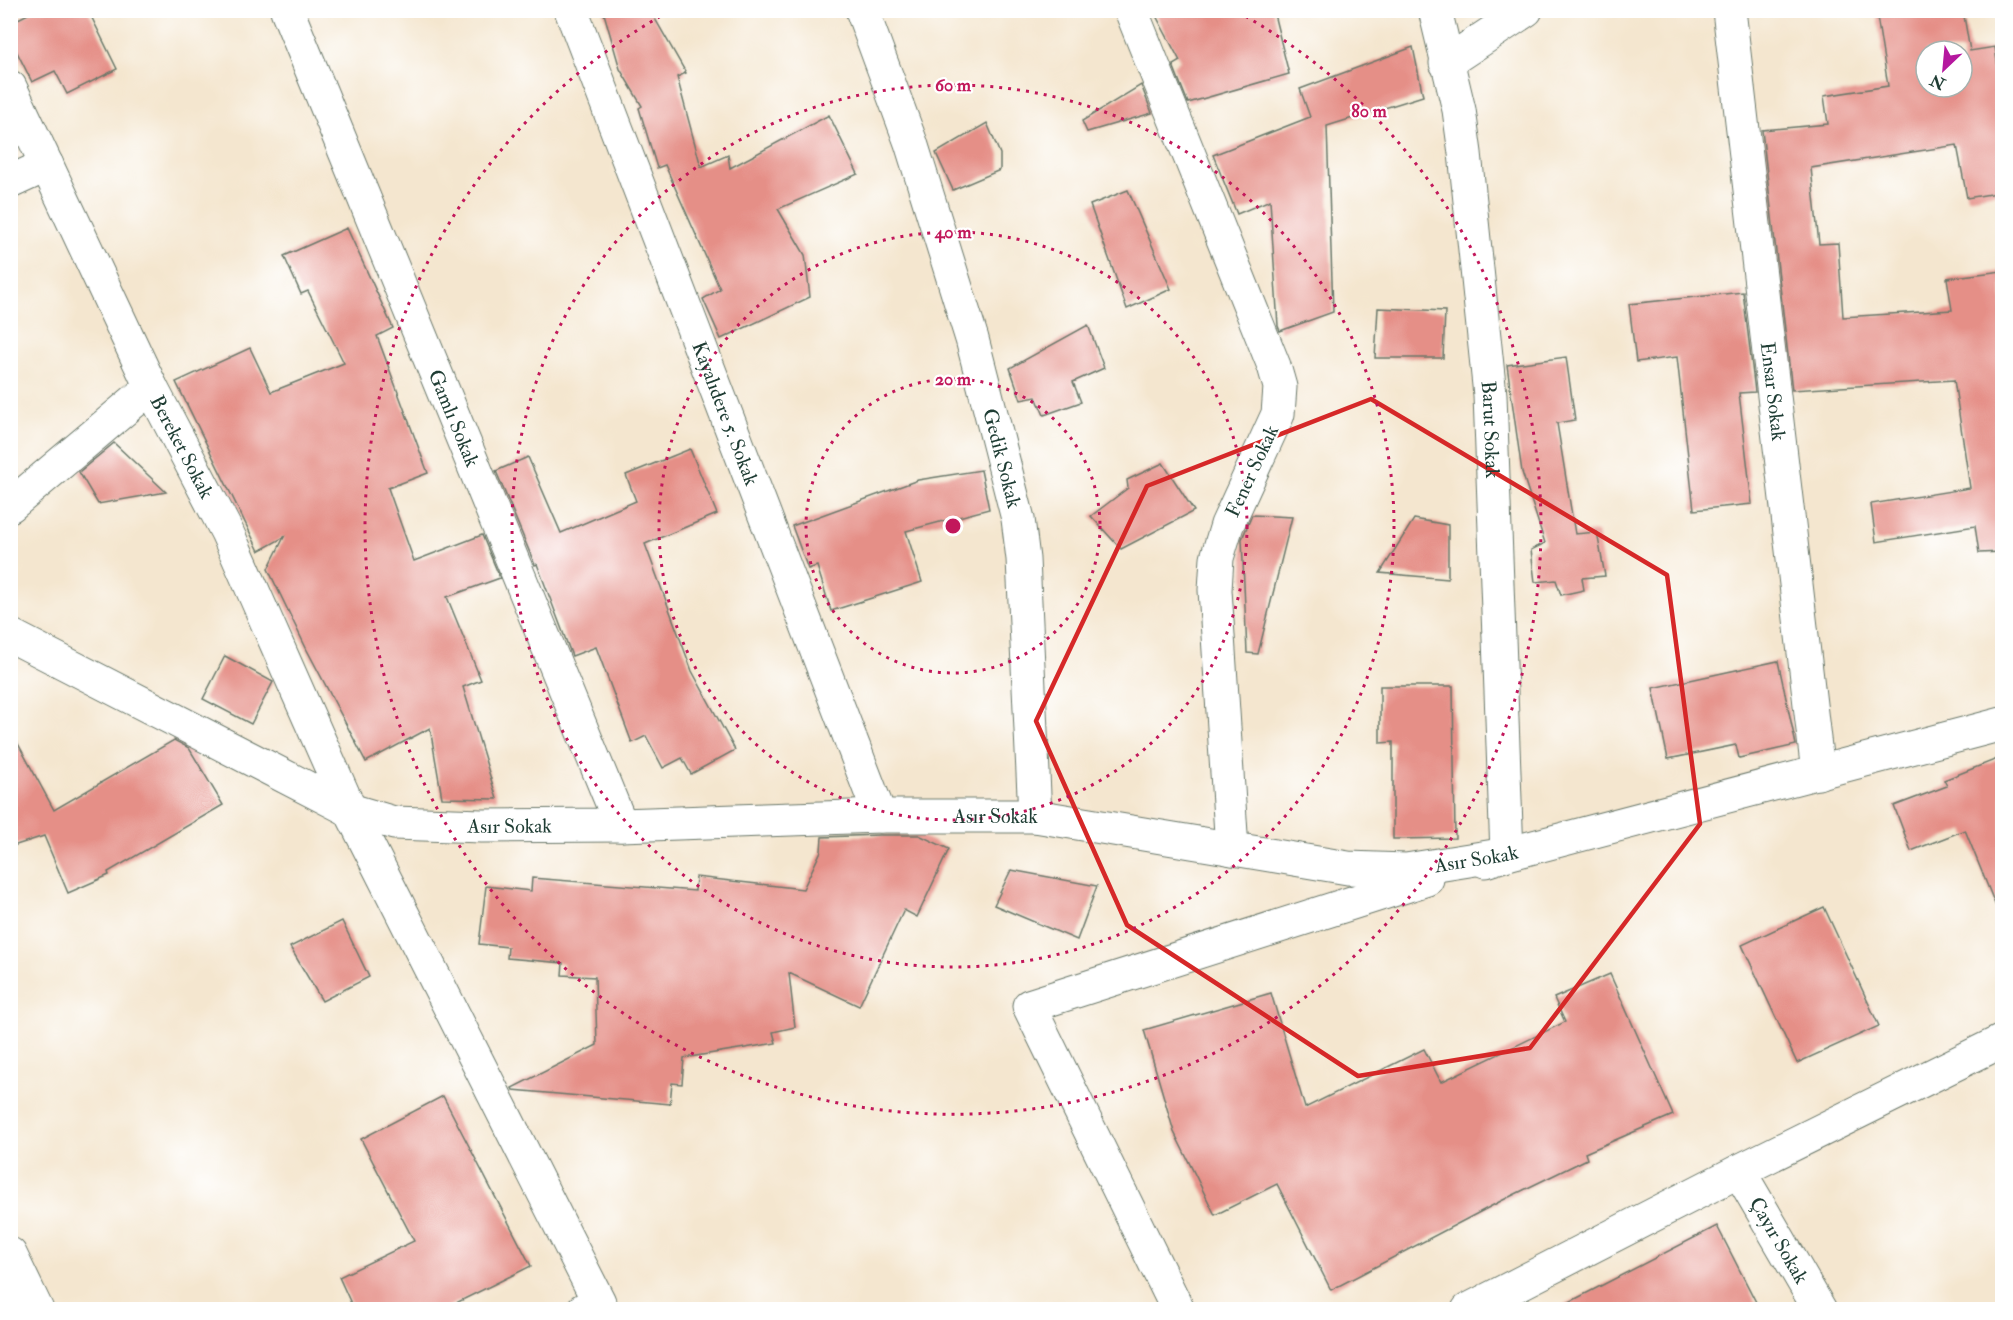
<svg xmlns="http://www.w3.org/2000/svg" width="2013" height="1320" viewBox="0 0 2013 1320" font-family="'IM FELL Double Pica',serif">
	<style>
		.building { fill: #e58f87; fill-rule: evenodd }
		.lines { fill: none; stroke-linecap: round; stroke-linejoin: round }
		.street-casing { stroke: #6a786a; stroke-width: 35 }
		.street { stroke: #fff; stroke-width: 33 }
		.marked { fill: none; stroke: #d62828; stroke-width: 4.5; stroke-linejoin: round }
		.ring { fill: none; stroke: #c2185b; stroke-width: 3; stroke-dasharray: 3 6 }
		.labels { text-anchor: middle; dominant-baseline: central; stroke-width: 4.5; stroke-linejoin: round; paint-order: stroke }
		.street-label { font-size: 20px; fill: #1f3d34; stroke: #fff }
		.centre { fill: #c2185b; stroke: #fff; stroke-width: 3 }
		.ring-label { font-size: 18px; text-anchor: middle; font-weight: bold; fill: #c2185b; stroke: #fff; stroke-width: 4.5; stroke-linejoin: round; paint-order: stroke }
	</style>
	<rect width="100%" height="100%" fill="#fff"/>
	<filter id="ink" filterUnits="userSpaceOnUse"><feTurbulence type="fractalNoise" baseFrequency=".0167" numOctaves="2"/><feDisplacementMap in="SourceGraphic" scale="12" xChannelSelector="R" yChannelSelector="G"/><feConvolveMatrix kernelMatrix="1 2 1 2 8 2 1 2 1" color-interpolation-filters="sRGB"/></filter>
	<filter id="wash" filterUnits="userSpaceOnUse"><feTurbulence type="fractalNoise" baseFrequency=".008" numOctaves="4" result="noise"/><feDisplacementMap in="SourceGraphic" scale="24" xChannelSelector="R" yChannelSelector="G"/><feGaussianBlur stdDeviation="1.35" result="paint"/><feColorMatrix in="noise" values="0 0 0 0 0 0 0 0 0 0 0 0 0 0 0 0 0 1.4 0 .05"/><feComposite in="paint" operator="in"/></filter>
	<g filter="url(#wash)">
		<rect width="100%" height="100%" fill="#f4e6cf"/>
		<g id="blocks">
			<!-- building -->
			<g class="building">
				<polygon points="36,10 88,10 117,69 67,94 55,71 32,82 10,38 10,23"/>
				<polygon points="603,10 650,10 686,73 677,77 701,167 728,155 730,168 829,115 858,174 778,209 805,255 810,297 721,339 703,299 720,289 665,165 657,168 639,108 642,106 620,69"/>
				<polygon points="1153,10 1273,10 1289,74 1188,103 1173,65 1180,61"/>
				<path d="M 1876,10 L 1963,10 L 1970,51 L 1995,47 L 2002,96 L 2002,192 L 1967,198 L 1957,145 L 1811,168 L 1819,244 L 1838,243 L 1843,317 L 1952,310 L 1947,278 L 2002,271 L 2002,552 L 1979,553 L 1975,526 L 1876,542 L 1871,504 L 1970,488 L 1954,380 L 1792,390 L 1762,130 L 1828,124 L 1824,96 L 1888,86 ZM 1926,51 L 1962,51 L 1962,87 L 1926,87 Z"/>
				<polygon points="1413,47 1423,96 1327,126 1333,312 1280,331 1278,326 1270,200 1237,214 1213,155 1310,117 1300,89"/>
				<polygon points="1141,85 1152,113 1087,132 1082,121"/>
				<polygon points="987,123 1000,154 1000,170 953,190 936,153"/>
				<polygon points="1128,190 1171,289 1127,309 1090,205"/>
				<polygon points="347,228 393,328 377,336 428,473 388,488 414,561 482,535 500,578 447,597 481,680 463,687 497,799 442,798 430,728 366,762 307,650 268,569 284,537 259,551 176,382 250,348 271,392 344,363 308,291 301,294 284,256"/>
				<polygon points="1743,292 1755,392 1739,393 1752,504 1694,510 1677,357 1636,362 1629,304"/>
				<polygon points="1378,308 1445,311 1443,358 1375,358"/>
				<polygon points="1088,325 1104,368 1073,382 1081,402 1044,415 1036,397 1021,400 1010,368"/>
				<polygon points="1566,357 1575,420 1557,423 1575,534 1597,532 1605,576 1582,578 1584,590 1561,595 1556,580 1535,582 1531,550 1545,543 1522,472 1507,365"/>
				<polygon points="114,443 166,492 98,504 79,472"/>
				<polygon points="690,449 717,514 645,544 692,671 735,750 691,774 682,758 663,768 646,736 632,743 596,647 572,656 537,564 535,565 496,471 528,457 561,533 636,501 626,475"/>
				<polygon points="1163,463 1194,511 1121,549 1091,516 1128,488 1127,480"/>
				<polygon points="981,470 989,509 906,531 922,582 831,611 817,566 808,569 792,526 918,480"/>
				<polygon points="1252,515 1292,517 1258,654 1247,653 1242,539"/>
				<polygon points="1414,519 1448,525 1448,579 1380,573"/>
				<polygon points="225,656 273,682 251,724 203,699"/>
				<polygon points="1778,661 1796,745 1739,758 1736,745 1668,759 1653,688"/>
				<polygon points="1380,686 1453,686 1455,838 1393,839 1393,742 1380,743"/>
				<polygon points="10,729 54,810 174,740 189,748 223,805 108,872 109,875 68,893 44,836 10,847"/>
				<polygon points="2002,757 2002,918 2001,919 1965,830 1911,851 1894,806 1947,786 1944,780"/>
				<polygon points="880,835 919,835 949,849 917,917 904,910 859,1006 789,973 795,1027 773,1032 776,1043 684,1058 682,1084 672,1083 670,1104 513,1090 512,1088 597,1045 595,977 562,975 563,963 507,958 508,947 479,944 486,886 531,891 532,878 695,891 696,877 803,889 821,851 822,837"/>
				<polygon points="1011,870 1097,886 1077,940 994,905"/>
				<polygon points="1824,907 1879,1026 1797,1063 1742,945"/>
				<polygon points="342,921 369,977 322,1001 290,947"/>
				<polygon points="1610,974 1673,1115 1585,1153 1587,1159 1501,1201 1331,1290 1277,1184 1215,1215 1174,1132 1144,1030 1271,993 1305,1108 1424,1049 1441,1082 1565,1022 1554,998"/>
				<polygon points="443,1096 531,1266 442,1310 354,1310 339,1277 414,1241 361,1139"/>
				<polygon points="1717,1226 1760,1310 1554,1310"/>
			</g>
		</g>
	</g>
	<g filter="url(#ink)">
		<use href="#blocks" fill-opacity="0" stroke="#6a786a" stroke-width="1.5"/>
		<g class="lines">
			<!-- street casing -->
			<g class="street-casing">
				<g id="street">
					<path id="s1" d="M 287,10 L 621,825"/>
					<path id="s2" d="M 571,10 L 880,816"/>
					<path id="s3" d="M 862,10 L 911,143 L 972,339 L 1018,519 L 1023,559 L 1035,816"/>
					<polyline points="1131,10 1274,366 1280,387 1278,414 1227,525 1217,558 1215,590 1232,849"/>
					<path id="s4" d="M 1435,10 L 1459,110 L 1465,153 L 1490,395 L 1507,854 L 1485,861"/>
					<path id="s5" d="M 1729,10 L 1818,773"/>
					<polyline points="1446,63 1526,10"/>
					<path id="s6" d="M 10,87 L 151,387 L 227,532 L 350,810 L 599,1302 L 583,1310"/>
					<polyline points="10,182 47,165"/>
					<polyline points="10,506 151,387"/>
					<path id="s7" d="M 10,635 L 350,810 L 394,823 L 482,826 L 621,825 L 880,816 L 1035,816 L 1348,868 L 1406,870 L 1507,854 L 2002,724"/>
					<path id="s8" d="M 1739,1171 L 1820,1310"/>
					<polyline points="10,1254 37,1310"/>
					<polyline points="1178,1310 1029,1006 1427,879"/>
					<polyline points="1468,1310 1739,1171 2002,1041"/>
				</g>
			</g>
			<!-- street -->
			<use href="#street" class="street"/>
		</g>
	</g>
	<!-- marked area -->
	<path class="marked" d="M 1371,399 L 1667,575 L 1700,824 L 1530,1048 L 1358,1076 L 1127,925 L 1036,721 L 1147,486 Z"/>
	<!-- distance rings -->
	<g class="ring">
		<circle cx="953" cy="526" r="147"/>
		<circle cx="953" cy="526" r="294"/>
		<circle cx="953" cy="526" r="441"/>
		<path d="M1238 12A588 588 0 1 1 668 12"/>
	</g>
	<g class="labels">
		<!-- street labels -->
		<g class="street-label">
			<text stroke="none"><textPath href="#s5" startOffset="384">Ensar Sokak</textPath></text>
			<text stroke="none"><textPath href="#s2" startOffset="432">Kayalıdere 5. Sokak</textPath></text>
			<text stroke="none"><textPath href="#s1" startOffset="441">Gamlı Sokak</textPath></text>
			<text stroke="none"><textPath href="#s4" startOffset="424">Barut Sokak</textPath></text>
			<text stroke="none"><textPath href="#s6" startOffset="399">Bereket Sokak</textPath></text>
			<text stroke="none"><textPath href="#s3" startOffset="470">Gedik Sokak</textPath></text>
			<text transform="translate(1252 471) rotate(-65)">Fener Sokak</text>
			<text stroke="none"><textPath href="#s7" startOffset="1030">Asır Sokak</textPath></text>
			<text stroke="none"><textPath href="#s7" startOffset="544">Asır Sokak</textPath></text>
			<text stroke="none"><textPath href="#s7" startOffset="1516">Asır Sokak</textPath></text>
			<text stroke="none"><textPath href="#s8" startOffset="80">Çayır Sokak</textPath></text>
		</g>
	</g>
	<circle cx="953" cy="526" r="9" class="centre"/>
	<g class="ring-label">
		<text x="953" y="91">60 m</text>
		<text x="1369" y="117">80 m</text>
		<text x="953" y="238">40 m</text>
		<text x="953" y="385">20 m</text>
	</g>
	<!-- margin -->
	<rect width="2013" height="1320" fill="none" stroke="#fff" stroke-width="36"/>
	<!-- north arrow -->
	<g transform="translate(1944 69) rotate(206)"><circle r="28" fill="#ffffff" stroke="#a5b1ae" stroke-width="1.5"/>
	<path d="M0-4.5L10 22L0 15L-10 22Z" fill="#b5179e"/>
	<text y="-9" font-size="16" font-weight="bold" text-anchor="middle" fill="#1f3d34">N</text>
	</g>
</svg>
